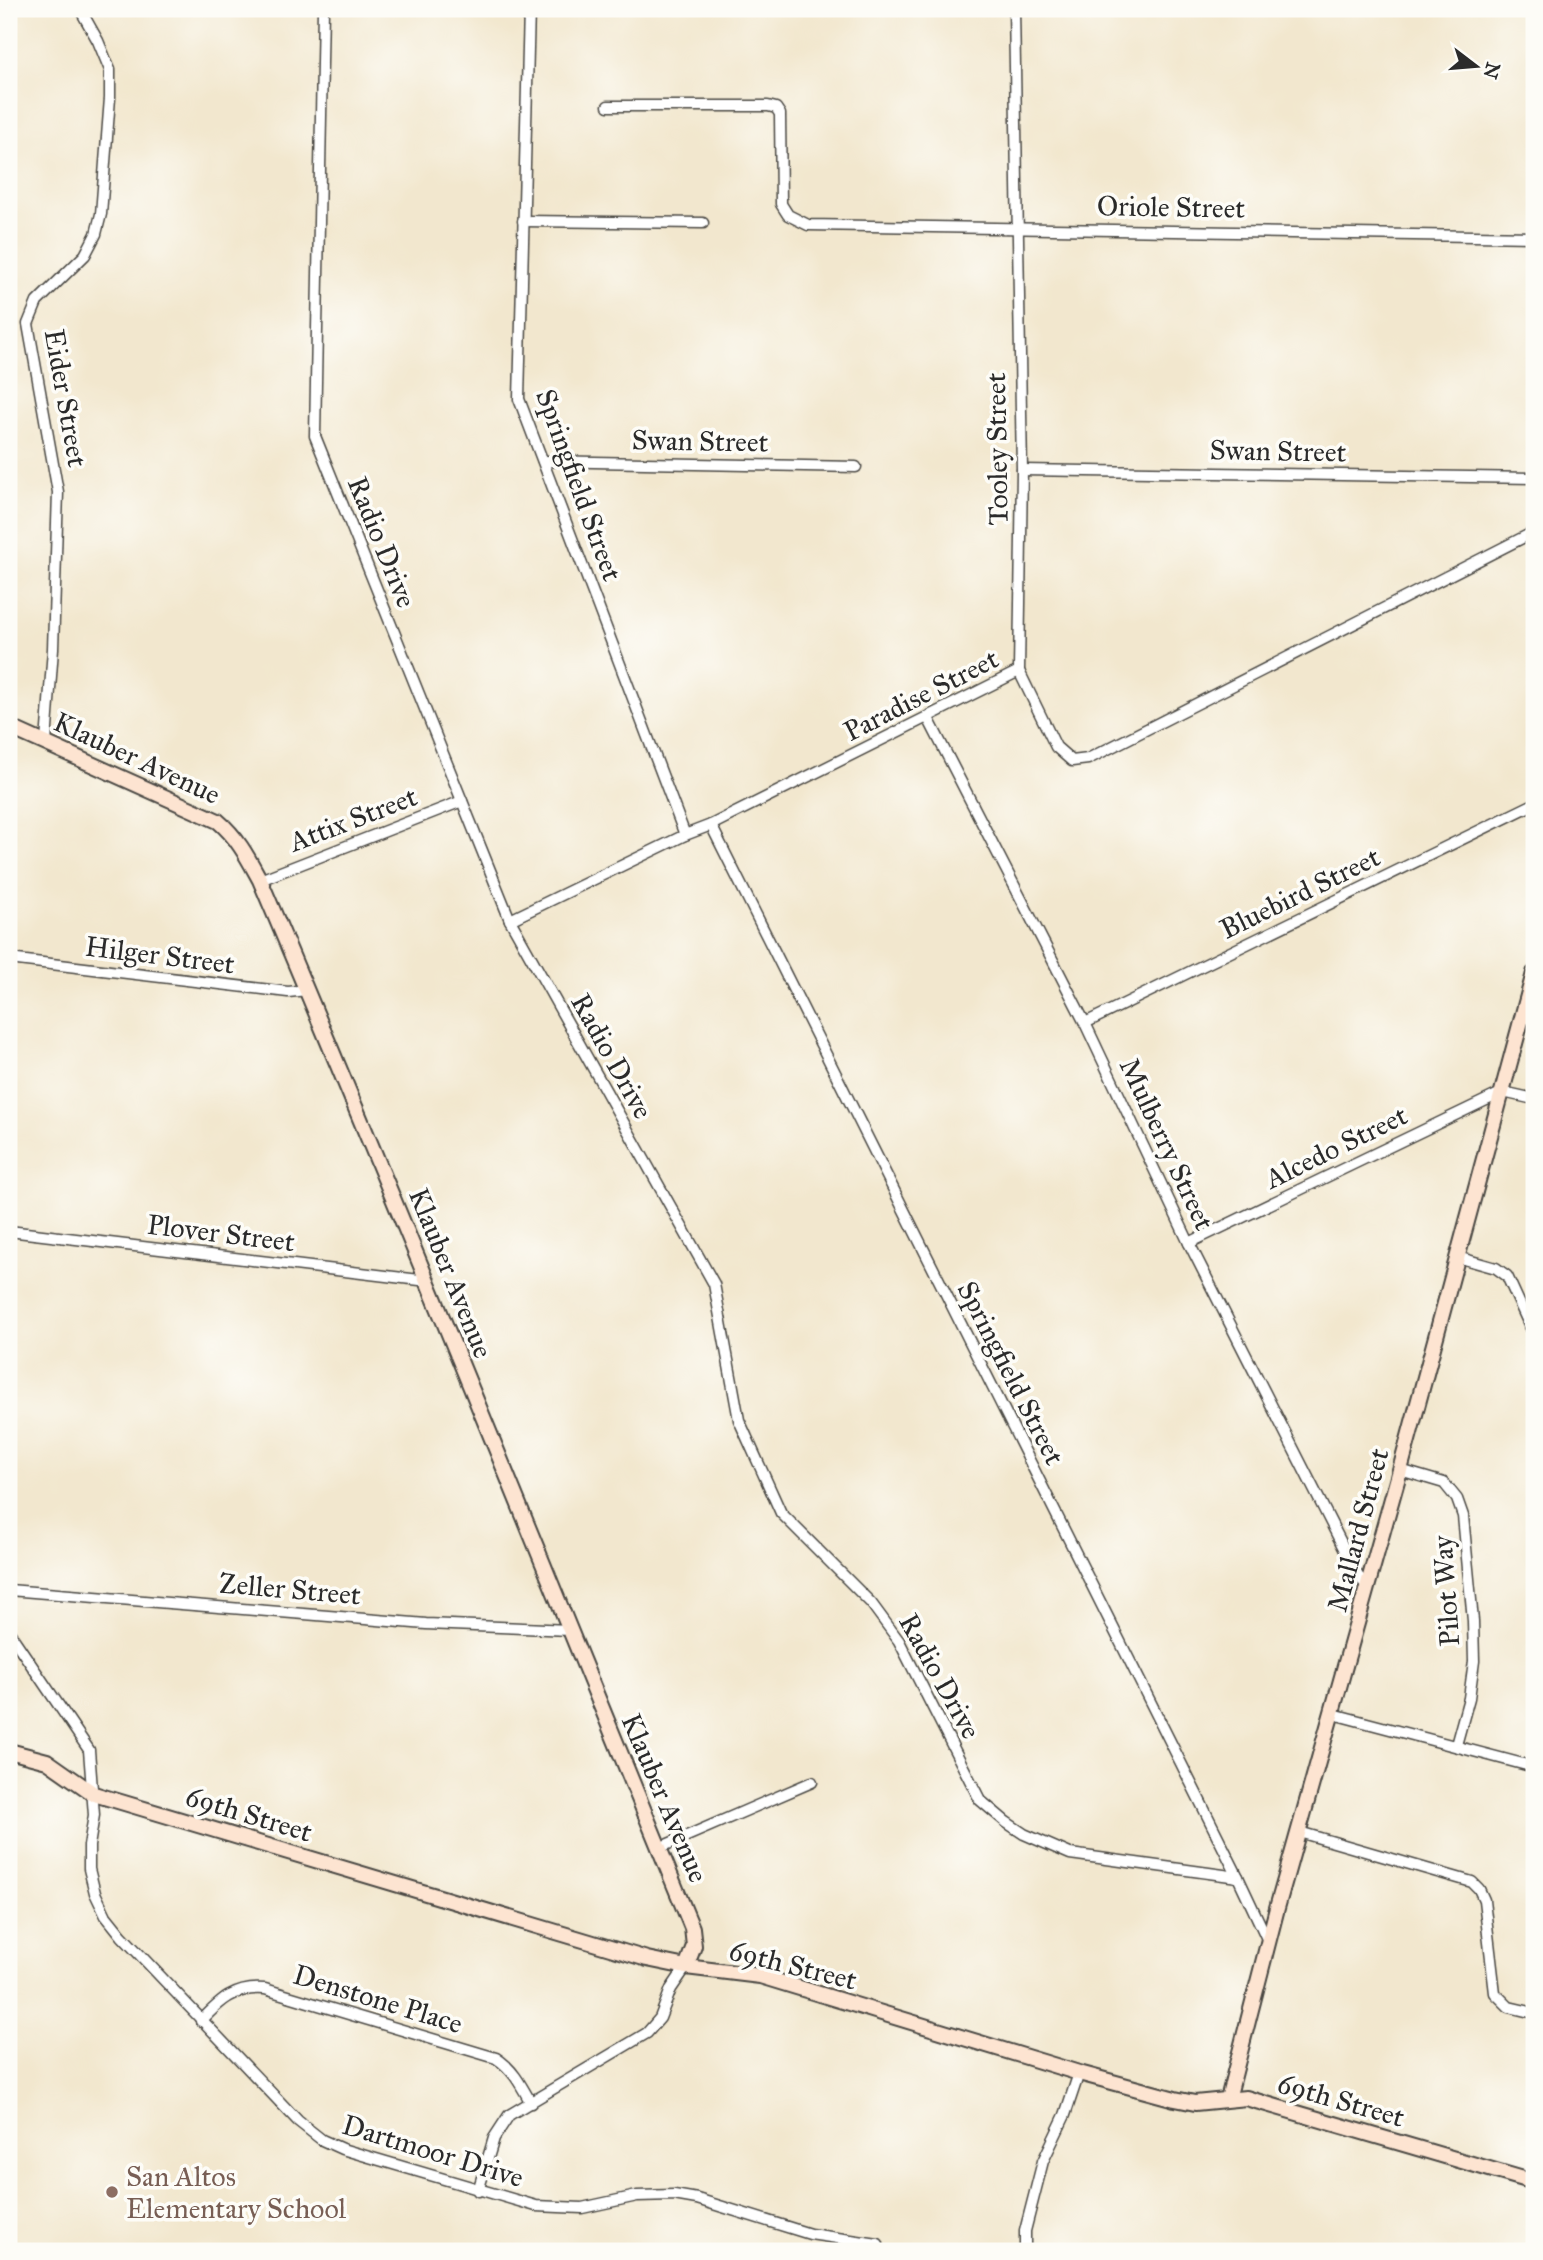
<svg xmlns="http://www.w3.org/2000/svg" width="1543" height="2260" viewBox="0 0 1543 2260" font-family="'IM FELL Great Primer',serif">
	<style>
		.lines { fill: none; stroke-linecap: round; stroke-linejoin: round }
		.street-casing { stroke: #494743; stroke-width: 13 }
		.secondary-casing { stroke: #494743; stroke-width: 18 }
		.street { stroke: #fff; stroke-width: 10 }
		.secondary { stroke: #fde4d1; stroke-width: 14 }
		.education-dot { fill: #8d6e63; stroke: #fdfcf7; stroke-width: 2.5 }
		.labels { text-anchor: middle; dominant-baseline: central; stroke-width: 7; stroke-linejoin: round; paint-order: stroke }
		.street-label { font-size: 28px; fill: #2b2b2b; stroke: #fdfcf7 }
		.education-label { font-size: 28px; fill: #785e54; stroke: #fdfcf7; text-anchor: start }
	</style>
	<rect width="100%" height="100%" fill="#fdfcf7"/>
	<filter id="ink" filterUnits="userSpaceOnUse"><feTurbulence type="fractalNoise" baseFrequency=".0143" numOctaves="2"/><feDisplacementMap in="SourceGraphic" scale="14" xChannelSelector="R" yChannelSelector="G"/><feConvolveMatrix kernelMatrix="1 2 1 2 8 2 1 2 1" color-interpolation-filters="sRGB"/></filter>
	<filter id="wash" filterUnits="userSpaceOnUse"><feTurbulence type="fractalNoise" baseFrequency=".00686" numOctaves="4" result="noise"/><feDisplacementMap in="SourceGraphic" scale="28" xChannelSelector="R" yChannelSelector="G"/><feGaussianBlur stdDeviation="1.57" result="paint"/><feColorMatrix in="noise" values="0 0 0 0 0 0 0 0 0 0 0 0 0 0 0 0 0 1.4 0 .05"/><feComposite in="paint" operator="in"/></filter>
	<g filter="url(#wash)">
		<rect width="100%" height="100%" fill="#f2e7ce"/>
	</g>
	<g filter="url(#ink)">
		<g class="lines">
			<!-- street casing -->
			<g class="street-casing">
				<g id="street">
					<polyline points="323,9 315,436 510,920 714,1284 739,1420 781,1513 871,1603 899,1641 980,1800 1006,1822 1024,1834 1070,1854 1238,1877"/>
					<polyline points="529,9 519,399 685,835"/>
					<polyline points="1014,9 1022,470 1019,671 1056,747 1072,761 1088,759 1534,532"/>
					<polyline points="608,106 768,106 776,108 780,114 781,204 788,215 808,225 1534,237"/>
					<polyline points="523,221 703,223"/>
					<polyline points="543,461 856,467"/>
					<polyline points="1022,470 1534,478"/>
					<polyline points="928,718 1085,1023 1189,1243 1358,1576 1368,1587"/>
					<polyline points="46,742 53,649 58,492 28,324 37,302 85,255 96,234 101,214 110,98 110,70 98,41 80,9"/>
					<polyline points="711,825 1238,1877 1268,1941"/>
					<polyline points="260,880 462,801"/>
					<polyline points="510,920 685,835 711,825 1019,671"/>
					<polyline points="9,959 288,992 307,990"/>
					<polyline points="1085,1023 1534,804"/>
					<polyline points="9,1231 428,1281"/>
					<polyline points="1189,1243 1503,1092 1534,1099"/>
					<polyline points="1457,1257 1496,1268 1507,1276 1534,1335"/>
					<polyline points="1400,1470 1444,1483 1457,1499 1463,1516 1473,1621 1474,1661 1469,1698 1456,1745"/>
					<polyline points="9,1590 426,1624 569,1630"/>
					<polyline points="9,1632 89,1750 94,1815 89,1846 89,1869 95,1893 106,1916 122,1936 298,2121 322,2140 342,2149 536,2206 582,2208 637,2196 674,2195 697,2199 810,2234 878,2244"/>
					<polyline points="1333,1714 1534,1767"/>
					<polyline points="1299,1832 1472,1882 1479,1889 1484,1900 1495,1993 1509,2007 1534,2013"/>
					<polyline points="659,1848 812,1782"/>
					<path d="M 201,2021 C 220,2001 235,1986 265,1989 L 496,2058 C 513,2069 521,2085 531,2103"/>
					<polyline points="478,2191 494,2138 509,2115 647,2033 660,2018 671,1989 686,1967"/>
					<polyline points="1025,2251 1025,2231 1043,2161 1065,2115 1079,2073"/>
				</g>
			</g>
			<!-- secondary casing -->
			<g class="secondary-casing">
				<g id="secondary">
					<path d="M 9,727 L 218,821 C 238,838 248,858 260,880 C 408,1228 548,1578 692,1928 L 694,1946 L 686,1967"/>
					<polyline points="9,1751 47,1761 94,1794 647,1959 686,1967 760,1976 1079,2073 1175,2099 1195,2103 1246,2098 1534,2182"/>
					<polyline points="1228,2099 1277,1908 1400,1470 1534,973"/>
					<polyline points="1533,2251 1534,2248"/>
				</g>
			</g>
			<!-- street -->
			<use href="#street" class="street"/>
			<!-- secondary -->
			<use href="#secondary" class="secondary"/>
		</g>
	</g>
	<!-- markers -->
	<circle class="education-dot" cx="112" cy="2192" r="7"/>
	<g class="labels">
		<!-- street labels -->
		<g class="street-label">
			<text transform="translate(1171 207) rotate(1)">Oriole Street</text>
			<text transform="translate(66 398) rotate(80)">Eider Street</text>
			<text transform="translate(700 441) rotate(1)">Swan Street</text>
			<text transform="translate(997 449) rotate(-91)">Tooley Street</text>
			<text transform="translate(1278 451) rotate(1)">Swan Street</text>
			<text transform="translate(579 485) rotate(70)">Springfield Street</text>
			<text transform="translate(382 542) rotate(68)">Radio Drive</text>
			<text transform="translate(921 695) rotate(-27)">Paradise Street</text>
			<text transform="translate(137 758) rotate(25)">Klauber Avenue</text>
			<text transform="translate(353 819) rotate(-21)">Attix Street</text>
			<text transform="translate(1300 893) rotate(-26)">Bluebird Street</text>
			<text transform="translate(160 955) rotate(7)">Hilger Street</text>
			<text transform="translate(612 1056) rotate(61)">Radio Drive</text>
			<text transform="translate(1167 1144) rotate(65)">Mulberry Street</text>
			<text transform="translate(1336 1147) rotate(-26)">Alcedo Street</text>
			<text transform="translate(221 1233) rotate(7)">Plover Street</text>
			<text transform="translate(451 1273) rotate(68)">Klauber Avenue</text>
			<text transform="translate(1011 1373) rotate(63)">Springfield Street</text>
			<text transform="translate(1358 1530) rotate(-75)">Mallard Street</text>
			<text transform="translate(290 1589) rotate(5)">Zeller Street</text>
			<text transform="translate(1446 1591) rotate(-94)">Pilot Way</text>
			<text transform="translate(940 1676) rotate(61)">Radio Drive</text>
			<text transform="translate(665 1798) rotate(67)">Klauber Avenue</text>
			<text transform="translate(249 1814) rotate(17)">69th Street</text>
			<text transform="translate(793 1965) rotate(14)">69th Street</text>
			<text transform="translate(378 1999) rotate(17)">Denstone Place</text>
			<text transform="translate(1341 2100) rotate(16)">69th Street</text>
			<text transform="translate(433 2151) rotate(17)">Dartmoor Drive</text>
		</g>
		<!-- education labels -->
		<g class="education-label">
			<text x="126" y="2176">San Altos<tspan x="126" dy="32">Elementary School</tspan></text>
		</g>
	</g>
	<!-- margin -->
	<rect width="1543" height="2260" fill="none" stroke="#fdfcf7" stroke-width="35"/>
	<!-- north arrow -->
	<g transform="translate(1476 66) rotate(106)" stroke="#fdfcf7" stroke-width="5" paint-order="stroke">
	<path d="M0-5L12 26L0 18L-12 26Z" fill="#2b2b2b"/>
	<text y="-10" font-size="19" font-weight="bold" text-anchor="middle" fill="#2b2b2b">N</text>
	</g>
</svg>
